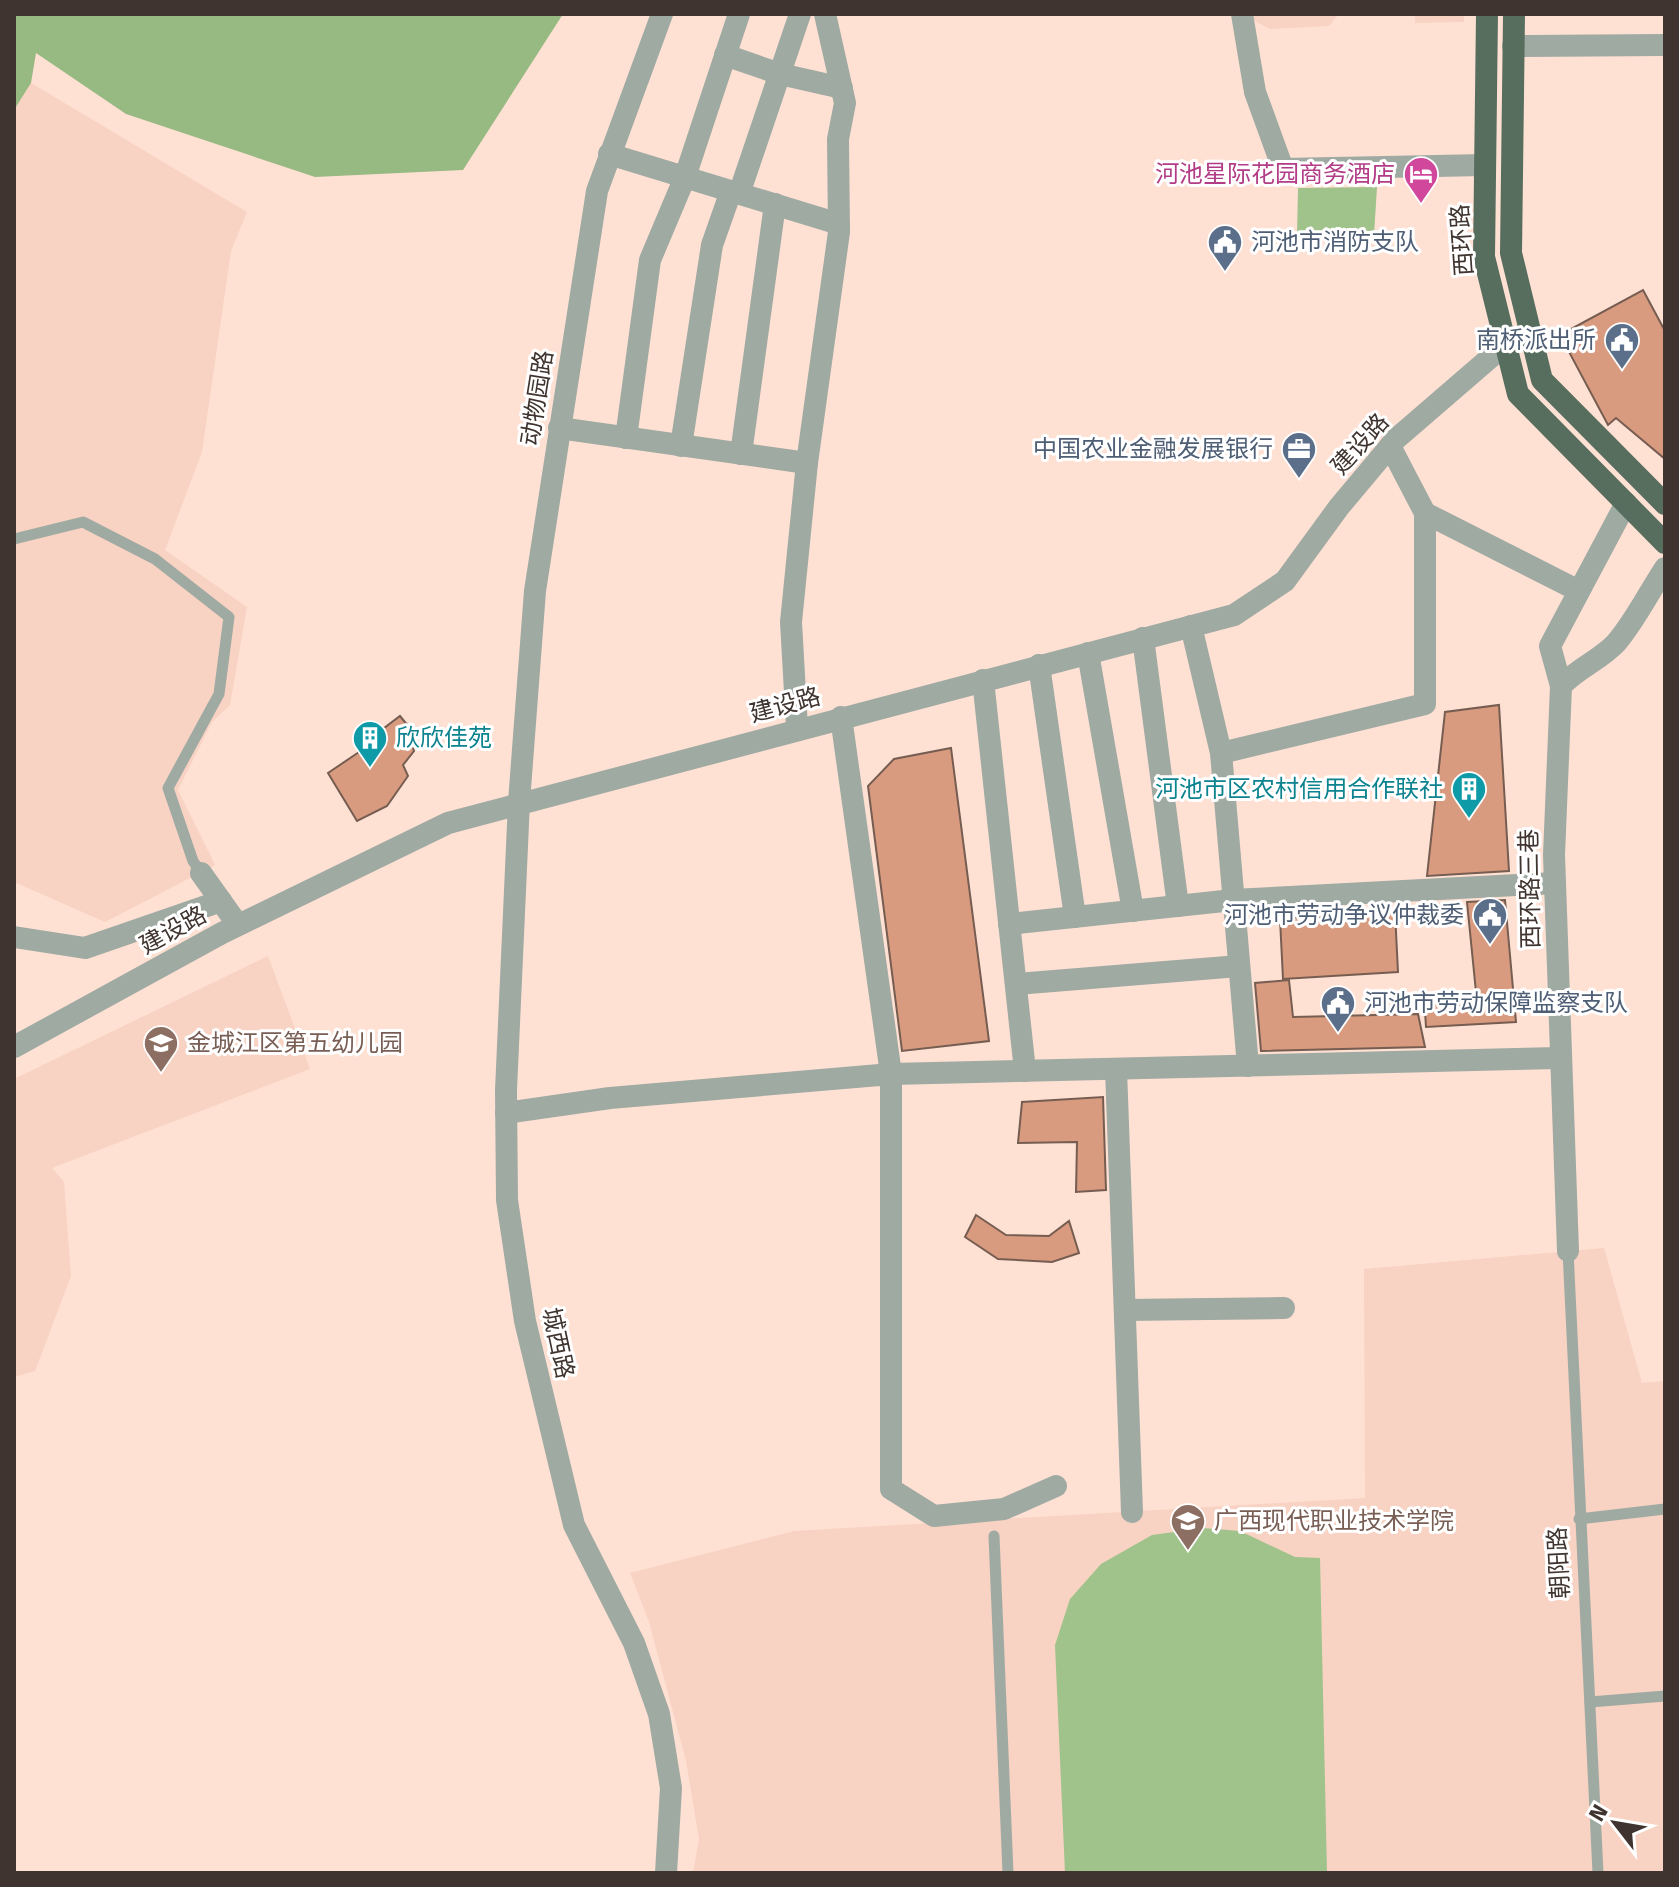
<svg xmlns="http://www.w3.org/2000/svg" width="1679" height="1887" viewBox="0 0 1679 1887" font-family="'Fira Sans','Noto Sans SC',sans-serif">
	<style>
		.built { fill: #f8d2c2 }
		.green { fill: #a0c28b }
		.forest { fill: #97b982 }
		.building { fill: #d99b7f; stroke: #765d51; stroke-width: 2 }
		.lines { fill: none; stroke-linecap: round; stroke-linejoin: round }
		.service { stroke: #9faaa3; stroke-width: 11 }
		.minor { stroke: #9faaa3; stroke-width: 22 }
		.tertiary { stroke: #9faaa3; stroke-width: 22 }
		.trunk { stroke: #576e5f; stroke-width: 22 }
		.labels { text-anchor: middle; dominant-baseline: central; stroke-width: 6; stroke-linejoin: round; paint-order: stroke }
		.hotel-label { font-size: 24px; fill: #b23c85; stroke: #fff; text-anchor: end }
		.street-label { font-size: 24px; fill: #3f342f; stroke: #fff }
		.service-label { font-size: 24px; fill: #4e5e75; stroke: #fff; text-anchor: end }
		.culture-label { font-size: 24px; fill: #0d838f; stroke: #fff; text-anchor: start }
		.education-label { font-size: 24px; fill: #785e54; stroke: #fff; text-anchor: start }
	</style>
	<rect width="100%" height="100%" fill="#ffe1d4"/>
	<!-- built -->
	<g class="built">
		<polygon points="1242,14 1339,14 1329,26 1270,29"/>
		<polygon points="1415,14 1464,14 1464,22 1415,23"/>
		<polygon points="31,83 247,212 231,251 202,452 165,550 247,607 230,705 212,722 178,790 215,865 105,922 14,882 14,110"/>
		<polygon points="268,956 310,1069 52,1168 64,1182 71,1276 35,1371 14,1377 14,1079"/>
		<polygon points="1604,1248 1642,1383 1665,1381 1665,1873 693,1873 699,1839 686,1761 649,1622 630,1573 794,1531 1365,1498 1364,1269"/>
	</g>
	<!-- green -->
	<g class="green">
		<polygon points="1377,187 1374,235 1297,236 1298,188"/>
		<polygon points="1203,1528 1240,1531 1295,1557 1320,1558 1327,1873 1065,1873 1055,1645 1070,1599 1101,1564 1152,1535"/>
	</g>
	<!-- forest -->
	<polygon class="forest" points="14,14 563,14 463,170 315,177 126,114 36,53 31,83 14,110"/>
	<!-- building -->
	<g class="building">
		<polygon points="1643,290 1665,331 1665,459 1616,418 1608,425 1560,335"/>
		<polygon points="1499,705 1509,871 1427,876 1445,712"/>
		<polygon points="400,716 413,732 410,735 414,751 403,765 408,776 387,806 357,821 328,773 365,748 363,744"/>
		<polygon points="951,748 989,1041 902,1051 868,786 894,759"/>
		<polygon points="1505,900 1516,1022 1426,1027 1424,995 1476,992 1467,902"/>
		<polygon points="1395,912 1398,972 1283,979 1280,919"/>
		<polygon points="1289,980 1293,1017 1418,1014 1425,1047 1261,1051 1255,983"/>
		<polygon points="1103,1097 1106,1190 1076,1192 1077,1142 1018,1143 1022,1102"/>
		<polygon points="976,1215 1006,1235 1049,1236 1069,1221 1079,1253 1052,1262 998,1259 965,1237"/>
	</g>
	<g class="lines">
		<!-- service -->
		<g class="service">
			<polyline points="14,539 83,522 155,559 229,617 219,694 168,788 193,861 201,873"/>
			<polyline points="1568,1251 1598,1873"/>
			<polyline points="1579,1519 1665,1509"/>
			<polyline points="994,1536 1008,1873"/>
			<polyline points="1590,1702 1665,1696"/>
		</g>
		<!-- minor -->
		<g class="minor">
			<polyline points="1242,14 1255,92 1283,169 1485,165"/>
			<polyline points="1513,46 1665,45"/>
			<polyline points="725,55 780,74 842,88"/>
			<polyline points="609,154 839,224"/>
			<polyline points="739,194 800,14"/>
			<polyline points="559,428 807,463"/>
			<polyline points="626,438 650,260 685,177 739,14"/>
			<polyline points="681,446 712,245 731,191"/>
			<polyline points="741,454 775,204"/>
			<polyline points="1425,513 1579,591"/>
			<polyline points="1191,626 1221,753 1248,1066"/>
			<polyline points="1143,638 1178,906"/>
			<polyline points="1088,653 1133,911"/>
			<polyline points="1039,665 1075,917"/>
			<polyline points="983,680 1025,1071"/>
			<polyline points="1561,686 1550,646 1626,503"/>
			<polyline points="841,717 891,1074 1560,1058"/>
			<polyline points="797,728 791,622 807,463 839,232 838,139 845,103 825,14"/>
			<polyline points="1221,753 1425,704 1425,513 1390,446"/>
			<polyline points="201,873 238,925"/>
			<polyline points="1009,924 1233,900 1555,883"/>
			<polyline points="14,937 85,948 221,901"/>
			<polyline points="1016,984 1239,966"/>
			<polyline points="1116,1069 1132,1512"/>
			<polyline points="506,1113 610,1098 891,1074 891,1489 934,1516 1004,1509 1056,1486"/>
			<path d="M 1568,1251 L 1554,855 L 1561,686 C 1578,668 1600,660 1616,643 C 1635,621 1649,592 1665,568"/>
			<polyline points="1125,1310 1284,1308"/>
		</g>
		<!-- tertiary -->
		<g class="tertiary">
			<polyline points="662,14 597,191 535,591 519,802 506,1090 507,1200 525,1321 574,1525 634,1643 659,1714 671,1788 666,1873"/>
			<polyline points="14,1047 222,933 448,823 1234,615 1285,581 1339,507 1396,439 1506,344"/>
		</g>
		<!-- trunk -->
		<g class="trunk">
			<polyline points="1487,14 1484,257 1518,394 1665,543"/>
			<polyline points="1514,14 1511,253 1542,380 1665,504"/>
		</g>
	</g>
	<!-- icons -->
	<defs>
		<g id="hotel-pin" transform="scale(1.8)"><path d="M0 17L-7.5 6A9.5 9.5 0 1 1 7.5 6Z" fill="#d1479c" stroke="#fff"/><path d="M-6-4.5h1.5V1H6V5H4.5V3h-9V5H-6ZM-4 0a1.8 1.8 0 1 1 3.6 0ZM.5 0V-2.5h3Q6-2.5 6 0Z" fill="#fff"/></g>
		<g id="civic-pin" transform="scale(1.8)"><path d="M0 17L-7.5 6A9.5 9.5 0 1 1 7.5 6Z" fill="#5c6f8a" stroke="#fff"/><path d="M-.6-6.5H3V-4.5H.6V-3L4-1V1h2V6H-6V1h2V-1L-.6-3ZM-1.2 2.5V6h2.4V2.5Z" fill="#fff"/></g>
		<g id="office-pin" transform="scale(1.8)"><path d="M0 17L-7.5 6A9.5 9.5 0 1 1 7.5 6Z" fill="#5c6f8a" stroke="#fff"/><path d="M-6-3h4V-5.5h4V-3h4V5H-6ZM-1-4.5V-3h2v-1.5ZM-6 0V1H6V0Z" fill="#fff"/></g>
		<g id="building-pin" transform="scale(1.8)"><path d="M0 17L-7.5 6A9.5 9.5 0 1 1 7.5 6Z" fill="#0f9aa8" stroke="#fff"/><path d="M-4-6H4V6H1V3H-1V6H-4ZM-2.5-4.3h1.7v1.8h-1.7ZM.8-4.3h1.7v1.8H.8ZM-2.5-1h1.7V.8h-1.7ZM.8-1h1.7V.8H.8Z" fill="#fff"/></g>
		<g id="school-pin" transform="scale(1.8)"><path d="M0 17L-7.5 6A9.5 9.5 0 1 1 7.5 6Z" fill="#8d6e63" stroke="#fff"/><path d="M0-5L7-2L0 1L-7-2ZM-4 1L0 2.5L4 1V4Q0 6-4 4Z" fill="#fff"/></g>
	</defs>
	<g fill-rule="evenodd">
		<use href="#hotel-pin" x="1421" y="174"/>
		<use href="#civic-pin" x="1225" y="242"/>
		<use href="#civic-pin" x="1622" y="340"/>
		<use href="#office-pin" x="1299" y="449"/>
		<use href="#building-pin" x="370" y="738"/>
		<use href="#building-pin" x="1469" y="789"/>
		<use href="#civic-pin" x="1490" y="915"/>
		<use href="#civic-pin" x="1338" y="1003"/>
		<use href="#school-pin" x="161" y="1043"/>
		<use href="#school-pin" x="1188" y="1521"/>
	</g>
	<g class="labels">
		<!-- hotel labels -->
		<g class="hotel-label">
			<text x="1395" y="174">河池星际花园商务酒店</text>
		</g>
		<!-- street labels -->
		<g class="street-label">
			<text transform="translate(1462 240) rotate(-94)">西环路</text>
			<text transform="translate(537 398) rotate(-81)">动物园路</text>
			<text transform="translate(1360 444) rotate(-48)">建设路</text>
			<text transform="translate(785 705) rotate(-15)">建设路</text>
			<text transform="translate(1530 889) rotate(-91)">西环路三巷</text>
			<text transform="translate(173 930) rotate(-29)">建设路</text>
			<text transform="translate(558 1343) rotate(78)">城西路</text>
			<text transform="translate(1559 1563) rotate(-93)">朝阳路</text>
		</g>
		<!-- service labels -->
		<g class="service-label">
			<text x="1251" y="242" text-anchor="start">河池市消防支队</text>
			<text x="1596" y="340">南桥派出所</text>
			<text x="1273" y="449">中国农业金融发展银行</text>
			<text x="1464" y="915">河池市劳动争议仲裁委</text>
			<text x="1364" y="1003" text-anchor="start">河池市劳动保障监察支队</text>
		</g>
		<!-- culture labels -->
		<g class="culture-label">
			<text x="396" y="738">欣欣佳苑</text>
			<text x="1443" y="789" text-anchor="end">河池市区农村信用合作联社</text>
		</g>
		<!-- education labels -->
		<g class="education-label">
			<text x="187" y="1043">金城江区第五幼儿园</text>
			<text x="1214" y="1521">广西现代职业技术学院</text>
		</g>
	</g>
	<!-- border -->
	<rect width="1679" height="1887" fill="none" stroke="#3f342f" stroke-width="32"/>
	<!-- north arrow -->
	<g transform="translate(1615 1823) rotate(301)" stroke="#ffffff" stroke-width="6" paint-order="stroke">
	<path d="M0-6L14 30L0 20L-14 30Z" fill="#3f342f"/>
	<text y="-12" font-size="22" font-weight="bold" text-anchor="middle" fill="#3f342f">N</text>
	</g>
</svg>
